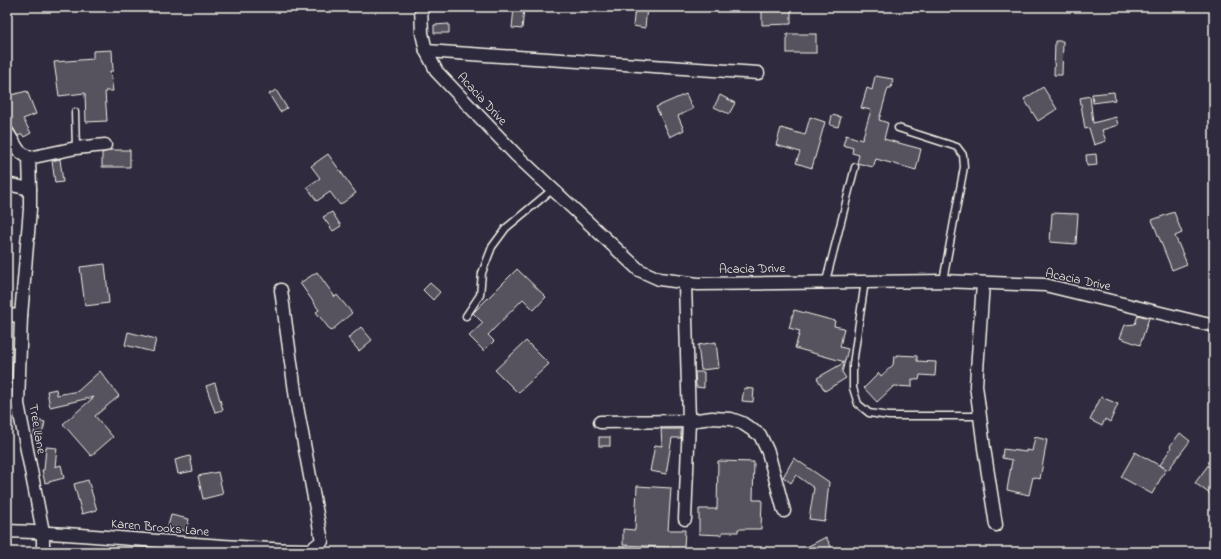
<svg xmlns="http://www.w3.org/2000/svg" width="1221" height="559" viewBox="0 0 1221 559" font-family="'Indie Flower',sans-serif">
	<style>
		.building { fill: #56525f; stroke: #f4f1e8 }
		.lines { fill: none; stroke-linecap: round; stroke-linejoin: round }
		.lane-casing { stroke: #f4f1e8; stroke-width: 9 }
		.street-casing { stroke: #f4f1e8; stroke-width: 15 }
		.lane { stroke: #2f2a3d; stroke-width: 6 }
		.street { stroke: #2f2a3d; stroke-width: 12 }
		.labels { text-anchor: middle; dominant-baseline: central; stroke-width: 3; stroke-linejoin: round; paint-order: stroke }
		.street-label { font-size: 13px; fill: #f4f1e8; stroke: #2f2a3d }
	</style>
	<rect width="100%" height="100%" fill="#2f2a3d"/>
	<filter id="ink" filterUnits="userSpaceOnUse"><feTurbulence type="fractalNoise" baseFrequency=".025" numOctaves="2"/><feDisplacementMap in="SourceGraphic" scale="8" xChannelSelector="R" yChannelSelector="G"/><feConvolveMatrix kernelMatrix="1 2 1 2 8 2 1 2 1" color-interpolation-filters="sRGB"/></filter>
	<g filter="url(#ink)">
		<!-- building -->
		<g class="building">
			<polygon points="635,7 647,7 645,28 633,26"/>
			<polygon points="775,7 791,7 791,24 762,25 762,10 775,10"/>
			<polygon points="514,8 524,9 522,29 512,28"/>
			<polygon points="449,24 449,33 434,33 434,25"/>
			<rect x="787" y="34" width="29" height="19"/>
			<polygon points="1055,41 1063,41 1062,75 1054,75"/>
			<polygon points="112,50 113,71 110,71 113,91 105,91 107,121 86,122 85,93 59,96 54,62 93,59 93,51"/>
			<polygon points="875,76 893,79 891,88 888,88 879,120 888,123 884,139 921,149 916,170 876,159 873,167 857,163 859,155 852,153 853,148 843,145 846,135 862,140 871,110 861,108 867,88 872,90"/>
			<polygon points="1043,87 1057,109 1038,121 1024,99"/>
			<polygon points="276,90 287,108 280,112 269,94"/>
			<polygon points="27,91 36,114 23,119 31,133 24,137 22,134 18,136 13,128 7,125 7,96"/>
			<polygon points="1114,92 1115,100 1093,103 1092,94"/>
			<polygon points="686,94 693,109 678,116 684,130 670,137 656,107"/>
			<polygon points="720,95 735,103 729,114 714,107"/>
			<polygon points="1090,96 1093,123 1116,117 1118,125 1102,130 1106,141 1094,145 1089,128 1085,129 1080,98"/>
			<polygon points="832,115 841,117 838,127 830,125"/>
			<polygon points="810,117 825,122 812,168 796,163 800,152 776,145 781,128 805,135"/>
			<polygon points="110,150 130,150 130,167 102,167 102,153"/>
			<polygon points="328,154 356,193 340,205 330,192 317,201 307,187 320,178 311,166"/>
			<polygon points="1096,154 1097,165 1087,166 1086,155"/>
			<polygon points="60,159 63,182 55,183 52,161"/>
			<polygon points="332,212 341,226 333,231 323,217"/>
			<polygon points="1174,212 1182,233 1175,236 1187,264 1172,270 1152,220"/>
			<polygon points="1052,213 1078,214 1076,244 1050,242"/>
			<polygon points="105,264 109,303 85,306 80,267"/>
			<polygon points="517,269 546,297 534,310 523,299 488,335 494,341 484,351 469,336 483,323 473,313"/>
			<polygon points="317,272 335,297 337,295 352,313 331,331 316,312 319,310 300,283"/>
			<polygon points="430,283 440,292 433,300 423,290"/>
			<polygon points="794,310 835,321 834,326 844,328 840,347 848,349 842,372 846,378 825,391 817,378 845,362 795,348 800,331 789,328"/>
			<polygon points="1138,315 1149,318 1140,345 1120,338 1125,325 1135,324"/>
			<polygon points="361,327 372,340 359,351 348,338"/>
			<polygon points="128,332 156,339 153,352 125,345"/>
			<polygon points="526,341 549,364 518,393 495,370"/>
			<polygon points="716,342 719,368 701,370 698,345"/>
			<polygon points="897,355 917,356 917,361 936,362 935,376 920,375 919,380 912,379 912,387 894,386 877,402 864,388 879,373 881,376 893,365 894,357 897,357"/>
			<polygon points="100,371 119,396 95,416 113,437 91,456 63,424 94,397 50,407 47,391 56,389 57,395 78,391"/>
			<polygon points="695,372 704,372 704,388 696,387"/>
			<polygon points="215,383 223,410 215,412 206,386"/>
			<polygon points="744,388 754,389 753,402 742,401"/>
			<polygon points="1101,397 1118,404 1110,422 1105,419 1102,426 1090,420"/>
			<polygon points="36,420 45,422 42,435 34,434"/>
			<polygon points="661,429 681,429 681,438 672,438 666,474 650,471 655,445 662,446"/>
			<polygon points="1180,433 1190,441 1168,470 1160,465 1171,448 1170,446"/>
			<rect x="599" y="437" width="11" height="9"/>
			<polygon points="1035,437 1047,440 1040,479 1033,477 1029,495 1007,490 1012,460 1002,458 1003,449 1026,452 1026,450 1032,451"/>
			<polygon points="46,447 57,448 55,467 61,465 64,478 45,483 42,470 44,470"/>
			<polygon points="1135,452 1166,469 1152,494 1121,477"/>
			<polygon points="190,456 193,471 178,474 175,460"/>
			<polygon points="794,458 829,482 825,521 809,519 814,488 796,475 791,483 783,477"/>
			<polygon points="718,461 754,462 753,500 762,500 761,529 738,529 738,532 722,532 722,535 699,534 699,509 717,509"/>
			<polygon points="1209,464 1214,468 1214,497 1195,483"/>
			<polygon points="218,472 223,494 203,499 198,476"/>
			<polygon points="88,480 97,510 82,514 74,484"/>
			<polygon points="637,486 671,488 668,530 685,530 684,548 623,545 623,529 635,530"/>
			<polygon points="171,515 189,519 186,531 168,526"/>
			<polygon points="826,537 834,552 797,552"/>
		</g>
		<g class="lines">
			<!-- lane casing -->
			<g class="lane-casing">
				<g id="lane">
					<polyline points="75,112 76,148"/>
					<polyline points="898,128 957,147 963,155 964,167 943,281"/>
					<polyline points="826,281 855,167"/>
					<polyline points="865,281 853,364 853,388 858,404 869,413 889,416 980,416"/>
					<polyline points="466,316 480,295 482,273 492,247 506,228 553,189"/>
				</g>
			</g>
			<!-- street casing -->
			<g class="street-casing">
				<g id="street">
					<polyline points="421,7 422,33 426,51 437,72 516,155 639,270 659,279 698,284 943,281 1045,285 1214,326"/>
					<polyline points="426,51 758,73"/>
					<polyline points="7,132 19,151 29,158 30,189"/>
					<polyline points="29,158 76,148 105,145"/>
					<polyline points="7,184 30,189 30,209 21,316 18,404 43,532 43,552"/>
					<polyline points="685,283 689,421 685,519"/>
					<polyline points="983,283 976,385 984,448 996,525"/>
					<polyline points="7,315 21,316"/>
					<polyline points="600,422 689,421 712,418 731,419 742,423 760,435 768,452 784,511"/>
					<path d="M 7,531 C 109,534 209,549 311,550 L 322,541 L 297,406 L 281,290"/>
				</g>
			</g>
			<!-- lane -->
			<use href="#lane" class="lane"/>
			<!-- street -->
			<use href="#street" class="street"/>
		</g>
	</g>
	<g class="labels">
		<!-- street labels -->
		<g class="street-label">
			<text transform="translate(482 99) rotate(47)">Acacia Drive</text>
			<text transform="translate(752 269) rotate(-1)">Acacia Drive</text>
			<text transform="translate(1078 280) rotate(12)">Acacia Drive</text>
			<text transform="translate(37 429) rotate(80)">Tree Lane</text>
			<text transform="translate(160 528) rotate(5)">Karen Brooks Lane</text>
		</g>
	</g>
	<!-- margin -->
	<rect width="1221" height="559" fill="none" stroke="#2f2a3d" stroke-width="24"/>
	<rect x="12" y="12" width="1197" height="535" fill="none" stroke="#f4f1e8" stroke-width="1.5" filter="url(#ink)"/>
</svg>
